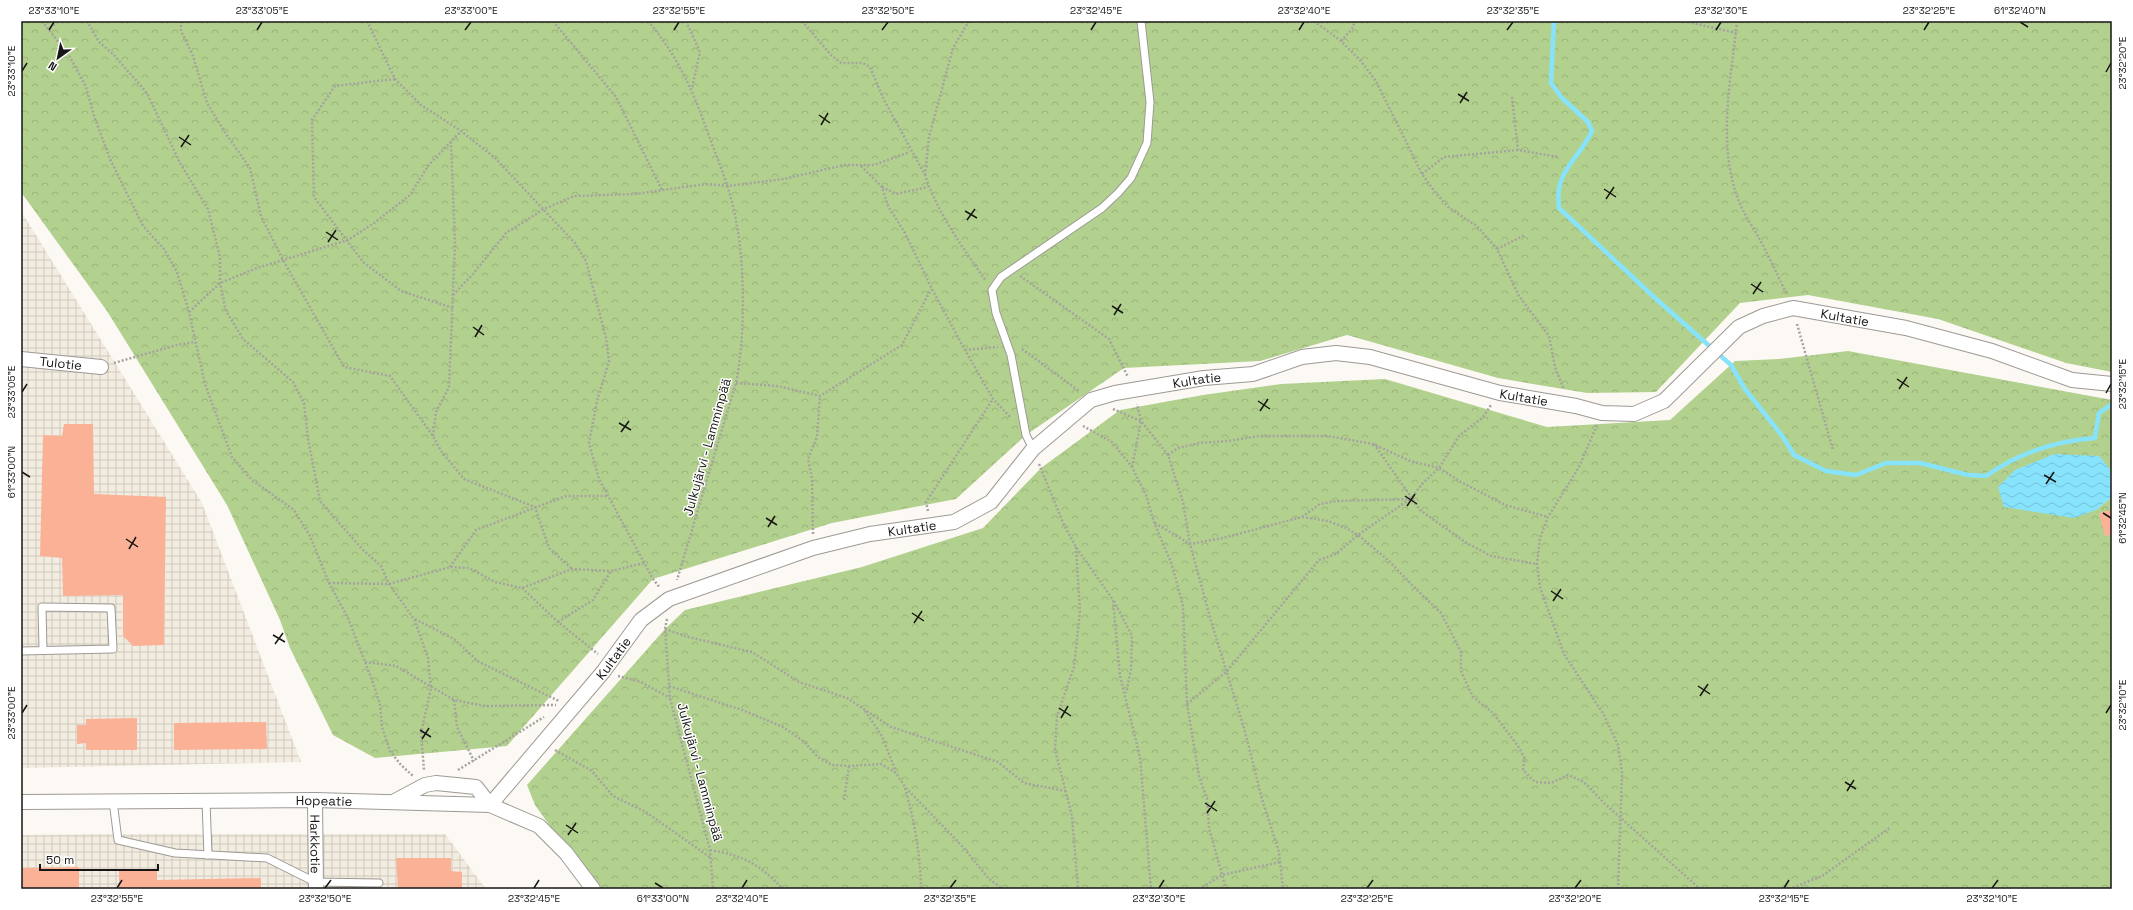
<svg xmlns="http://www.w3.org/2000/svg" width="2133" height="910" viewBox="0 0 2133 910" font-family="'Space Grotesk',sans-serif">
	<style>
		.industrial { fill: url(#industrial-grid) }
		.forest { fill: url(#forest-crowns) }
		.water { fill: url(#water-waves) }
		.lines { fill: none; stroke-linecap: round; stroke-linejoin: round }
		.stream { stroke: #87e3fc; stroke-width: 4.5 }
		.building { fill: #fbb196 }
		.service-casing { stroke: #9d9a95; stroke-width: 9 }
		.minor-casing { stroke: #9d9a95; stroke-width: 16 }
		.path { stroke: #a5a39f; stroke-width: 2.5; stroke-dasharray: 2 2; stroke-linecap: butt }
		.service { stroke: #fff; stroke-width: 7 }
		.minor { stroke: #fff; stroke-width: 14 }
		.ticks { fill: none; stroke: #171614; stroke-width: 1.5 }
		.labels { text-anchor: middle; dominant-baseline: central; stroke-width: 3; stroke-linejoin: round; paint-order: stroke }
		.street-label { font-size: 13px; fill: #171614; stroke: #fff }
		.neatline { fill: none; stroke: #171614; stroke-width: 1.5 }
		.ticks-label { font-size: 10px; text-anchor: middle; fill: #171614 }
	</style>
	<defs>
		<pattern id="industrial-grid" width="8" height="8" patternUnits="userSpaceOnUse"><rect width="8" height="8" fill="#f3ece0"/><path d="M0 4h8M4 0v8" fill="none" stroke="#d0cabf"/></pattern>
		<pattern id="forest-crowns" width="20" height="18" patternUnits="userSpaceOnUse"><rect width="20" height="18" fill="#b3d18e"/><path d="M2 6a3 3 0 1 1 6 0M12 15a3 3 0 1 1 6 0" fill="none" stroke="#99b37a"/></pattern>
		<pattern id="water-waves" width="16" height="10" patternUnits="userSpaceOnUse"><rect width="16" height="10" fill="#87e3fc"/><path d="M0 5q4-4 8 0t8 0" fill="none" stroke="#74c2d7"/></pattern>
	</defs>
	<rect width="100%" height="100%" fill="#fcf9f4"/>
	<!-- industrial -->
	<g class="industrial">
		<polygon points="21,211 202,503 301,762 21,768"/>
		<polygon points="93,834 445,834 486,889 21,889 21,835"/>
	</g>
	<!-- forest -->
	<g class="forest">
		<polygon points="21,21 2112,21 2112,372 2066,363 1938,319 1808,295 1740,303 1656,392 1587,393 1498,378 1347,335 1260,361 1124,368 1026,435 956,499 832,523 653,579 507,746 375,758 333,735 290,648 280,620 227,505 107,311 21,192"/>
		<polygon points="1848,351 2112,400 2112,483 2110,469 2096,510 2112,497 2112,889 595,889 535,805 527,785 665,629 685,610 862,567 983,528 1041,468 1120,410 1203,395 1281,384 1385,379 1547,427 1670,420 1735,361 1779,359"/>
	</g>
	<!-- water -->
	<polygon class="water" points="2054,454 2099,456 2110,469 2112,497 2096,510 2074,518 2004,507 1998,487 2015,470"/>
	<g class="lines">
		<!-- stream -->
		<path class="stream" d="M 1554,21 L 1551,83 L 1562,98 L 1588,122 L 1592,131 C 1578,161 1554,170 1559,208 L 1655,298 L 1731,365 L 1745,389 L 1783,437 L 1794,455 L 1826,471 L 1856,475 L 1886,463 L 1920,463 L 1968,475 L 1986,476 C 2019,453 2054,441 2095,438 L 2099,413 L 2112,404"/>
	</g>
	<!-- building -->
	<g class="building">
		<polygon points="64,424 93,424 94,494 166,497 164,645 133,646 123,636 123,595 63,596 62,558 40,556 43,435 62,436"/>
		<polygon points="2112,510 2112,535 2105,536 2099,513"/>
		<polygon points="137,718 137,750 86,750 86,743 77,744 77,725 86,725 86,719"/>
		<polygon points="266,722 267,749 174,750 174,723"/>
		<polygon points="396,858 451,858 451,871 462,872 462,889 398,889"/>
		<polygon points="79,867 79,889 21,889 21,868"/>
		<polygon points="119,871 157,871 157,880 261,878 261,889 119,889"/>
	</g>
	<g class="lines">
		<!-- service casing -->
		<g class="service-casing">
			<g id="service">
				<polyline points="1033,449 1026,435 1011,355 996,313 992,290 1001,277 1102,208 1118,193 1131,178 1147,143 1150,102 1141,21"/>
				<polyline points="21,651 113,649 111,608 42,607 43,650"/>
				<polyline points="113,801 118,840 175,853 267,858 315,882 379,883"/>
				<polyline points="206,801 208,855"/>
			</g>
		</g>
		<!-- minor casing -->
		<g class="minor-casing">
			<g id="minor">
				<path id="s1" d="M 21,359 L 101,367"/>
				<path id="s2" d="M 315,800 L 316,889"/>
				<path id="s3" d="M 395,801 L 425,785 L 436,783 L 476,787 L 490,805 L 603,672 L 641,620 L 669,599 L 813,548 L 870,534 L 954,522 L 991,502 L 1033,449 L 1091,400 L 1115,393 L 1204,378 L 1253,374 L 1302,357 L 1336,353 L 1370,357 L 1500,393 L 1576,406 L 1602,413 L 1634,414 L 1664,401 L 1739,327 L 1763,316 L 1793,308 L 1906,328 L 1992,351 L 2072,380 L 2112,384"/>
				<path id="s4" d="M 21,802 L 315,800 L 490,805 L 539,826 L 566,853 L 593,889"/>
			</g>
		</g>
		<!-- path -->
		<g class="path">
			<polyline points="42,21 70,57 86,87 94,116 110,159 143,226 164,249 177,272 189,312 205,384 232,457 252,480 294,510 310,536 329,583 348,618 372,680 380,704 382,727 390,751 401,765 413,776"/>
			<polyline points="87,21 99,42 113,54 147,93 180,163 208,209 220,257 220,283 226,311 243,339 293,382 304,403 308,439 320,501 362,549 381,566 389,584 414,619 428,658 431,688 421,733 424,770"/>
			<polyline points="181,21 181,31 193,56 207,103 226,134 250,168 261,216 283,260 344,367 390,376 433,436 441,451 464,479 535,507 549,548 572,569"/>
			<polyline points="367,21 395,79 421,105 461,131 495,158 575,243 586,261 606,338 609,361 597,401 589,443 599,479 653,579 660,588"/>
			<polyline points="553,21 616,97 662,190"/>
			<path d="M 648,21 C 678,56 694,93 709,136 C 720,165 732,194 737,226 C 745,271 745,338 736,383 L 677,580"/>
			<polyline points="686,21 700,52 692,88"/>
			<path d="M 802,21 L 831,55 L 841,63 L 863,63 L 870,67 L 883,98 L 925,175 C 938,214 963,248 986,281"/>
			<polyline points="810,21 826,21"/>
			<polyline points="1314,21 1341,41 1360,60 1376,81 1422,174 1435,192 1449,208 1477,226 1497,249 1519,296 1549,336 1555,367 1564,390"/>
			<polyline points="1684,21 1736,33"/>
			<path d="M 1737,21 C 1731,80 1717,142 1738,199 C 1743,213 1753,227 1760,240 C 1770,258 1778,276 1787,295"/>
			<polyline points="50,28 59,21"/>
			<polyline points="1341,41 1352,29 1355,21"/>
			<polyline points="395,79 335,86 312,120 314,197 363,262 401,291 453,308"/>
			<polyline points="1512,97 1518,150"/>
			<polyline points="861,166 882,187 888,206 905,233 932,289 965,350 993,399 1011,418"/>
			<polyline points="1422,174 1444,157 1518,150 1558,157"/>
			<polyline points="925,175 929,137 953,48 969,21"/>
			<polyline points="882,187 896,194 928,187"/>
			<polyline points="1497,249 1525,235"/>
			<polyline points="1020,276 1109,339 1128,377"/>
			<polyline points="453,295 473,274 506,233 544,209 574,196 635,194 706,184 728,186 784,179 844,165 874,165 910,152"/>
			<polyline points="189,312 220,283 257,268 348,240 374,223 410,195 428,166 461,131"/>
			<polyline points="1797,324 1833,450"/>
			<polyline points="1022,349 1079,391"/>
			<polyline points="965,350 998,347"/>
			<polyline points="114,363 177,345 195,342"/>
			<polyline points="736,383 777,386 820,396 902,345 931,289"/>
			<polyline points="1113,409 1141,421 1168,455 1183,502 1190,544 1211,621 1244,728 1262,799 1279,852 1283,889"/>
			<polyline points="1597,425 1579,467 1548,517 1540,538 1537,564 1540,587 1564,654 1604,715 1618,745 1622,773 1618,889"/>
			<polyline points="1083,426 1112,442 1132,467 1146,495 1154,522 1172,565 1183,606 1187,704 1199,776 1207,799 1209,828 1226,889"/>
			<polyline points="433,436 436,412 449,387 455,244 451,142"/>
			<polyline points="1374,444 1420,510 1465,542 1491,556 1537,564"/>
			<polyline points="1168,455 1178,448 1199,443 1228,441 1259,436 1328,436 1373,444 1410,461 1439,468 1461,482 1505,505 1548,517"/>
			<polyline points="1039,464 1064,525 1076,547 1113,600 1120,676 1140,757 1151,889"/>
			<polyline points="1132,467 1141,421 1137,404"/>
			<polyline points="928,511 926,502 993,399"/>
			<polyline points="1302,517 1328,521 1346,528 1358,535 1388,560 1417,590 1441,613 1461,652 1461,671 1473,697 1493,713 1518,746 1525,759 1523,770 1535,782 1551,783 1568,775 1584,782 1604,803 1700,889"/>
			<polyline points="1155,523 1190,544 1223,538 1302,517 1320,504 1336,501 1411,499 1422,484 1439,468 1459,436 1483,417 1491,405"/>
			<polyline points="813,534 812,479 808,459 817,437 820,396"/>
			<polyline points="1076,547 1080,611 1074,667 1057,716 1055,750 1072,816 1078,889"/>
			<polyline points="450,567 476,530 566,496 608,496"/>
			<polyline points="329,583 389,584 450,567 469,568 495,582 522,588 572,569 611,571 644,563"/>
			<polyline points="522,588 558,622 598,654"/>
			<polyline points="1114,601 1132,636 1131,670 1126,693"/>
			<polyline points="415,619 454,639 479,662 559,701"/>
			<polyline points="667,619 665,629 670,698 710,850 713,889"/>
			<polyline points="558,622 593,600 611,571"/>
			<polyline points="665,629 688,637 752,652 799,682 847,698 891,727 998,762 1024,783 1066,791"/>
			<polyline points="365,662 396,666 454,700 485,706 556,705"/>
			<polyline points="618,676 641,682 670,698"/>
			<polyline points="669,686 742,710 783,727 803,741 818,757 832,765 849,766 881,764 896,773 905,787 963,847 989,879 1003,889"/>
			<polyline points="454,700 457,727 474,761"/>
			<polyline points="1187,704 1227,671 1319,560 1336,554 1358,535 1410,499"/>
			<polyline points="865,711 882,736 896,772"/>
			<polyline points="555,750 592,771 613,796 646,812 711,858"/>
			<polyline points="458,770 544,717"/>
			<path d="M 905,788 C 915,823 920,853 921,889"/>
			<polyline points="844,800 849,766"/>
			<path d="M 710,850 C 745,856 759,864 783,889"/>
			<polyline points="1199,889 1222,875 1280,862"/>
			<polyline points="1789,889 1822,876 1891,827"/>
		</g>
		<!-- service -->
		<use href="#service" class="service"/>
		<!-- minor -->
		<use href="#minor" class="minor"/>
	</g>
	<!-- ticks -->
	<path class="ticks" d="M 2020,22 L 2028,27M 49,30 L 54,22M 257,30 L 262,22M 465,30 L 471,22M 674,30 L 679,22M 882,30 L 888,22M 1091,30 L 1096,22M 1299,30 L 1304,22M 1507,30 L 1513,22M 1716,30 L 1721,22M 1924,30 L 1929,22M 22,71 L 27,63M 2106,72 L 2111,63M 1458,94 L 1469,101M 1460,103 L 1467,92M 819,115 L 830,123M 821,125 L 828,113M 179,137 L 191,145M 181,147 L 189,135M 1604,189 L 1616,197M 1606,199 L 1614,187M 965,211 L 977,218M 967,220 L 975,209M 326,232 L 338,240M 328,242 L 336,230M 1751,284 L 1763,292M 1753,294 L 1761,282M 1112,306 L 1123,313M 1114,315 L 1121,304M 473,327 L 484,335M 475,337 L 482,325M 1897,379 L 1909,387M 1899,389 L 1907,377M 22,392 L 27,384M 2106,393 L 2111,384M 1258,401 L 1270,409M 1260,411 L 1268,399M 619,423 L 631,430M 621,432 L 629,421M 22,472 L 30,477M 2044,475 L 2056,482M 2046,484 L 2054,472M 1405,496 L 1417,504M 1407,506 L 1415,494M 2103,513 L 2111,518M 766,518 L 777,525M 768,527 L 775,516M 126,539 L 138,547M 129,549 L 136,537M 1551,591 L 1563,599M 1553,601 L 1561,589M 912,613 L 924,621M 914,623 L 922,611M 273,635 L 285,642M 275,644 L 283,633M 1698,686 L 1710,694M 1700,696 L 1708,684M 1059,708 L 1071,716M 22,713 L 27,705M 2106,713 L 2111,705M 1061,718 L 1068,706M 420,730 L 431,737M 422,739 L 429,728M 1845,782 L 1856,789M 1847,791 L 1854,780M 1205,803 L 1217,811M 1207,813 L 1215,801M 566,825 L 578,833M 568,835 L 576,823M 655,883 L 663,888M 117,888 L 122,880M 325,888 L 331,880M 534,888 L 539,880M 742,888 L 747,880M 950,888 L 956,880M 1159,888 L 1164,880M 1367,888 L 1373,880M 1575,888 L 1581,880M 1784,888 L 1789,880M 1992,888 L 1998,880"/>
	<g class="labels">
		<!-- street labels -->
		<g class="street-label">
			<text stroke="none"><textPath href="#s3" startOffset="1668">Kultatie</textPath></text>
			<text stroke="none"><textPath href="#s1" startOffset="40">Tulotie</textPath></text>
			<text stroke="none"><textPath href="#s3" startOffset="972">Kultatie</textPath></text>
			<text stroke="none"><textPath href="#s3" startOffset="1308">Kultatie</textPath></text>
			<text transform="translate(707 447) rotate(-74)">Julkujärvi - Lamminpää</text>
			<text stroke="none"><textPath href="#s3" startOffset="636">Kultatie</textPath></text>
			<text stroke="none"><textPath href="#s3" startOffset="300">Kultatie</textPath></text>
			<text transform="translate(700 772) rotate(75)">Julkujärvi - Lamminpää</text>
			<text stroke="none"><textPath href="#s4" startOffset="303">Hopeatie</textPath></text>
			<text stroke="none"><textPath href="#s2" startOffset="44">Harkkotie</textPath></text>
		</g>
	</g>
	<!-- border -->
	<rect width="2133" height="910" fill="none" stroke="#ffffff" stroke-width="44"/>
	<!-- north arrow -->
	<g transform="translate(58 58) rotate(213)" stroke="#ffffff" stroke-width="3" paint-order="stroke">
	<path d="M0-3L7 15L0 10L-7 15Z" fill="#171614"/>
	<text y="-6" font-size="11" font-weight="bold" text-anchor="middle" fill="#171614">N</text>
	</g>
	<!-- scale -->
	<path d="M40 864v6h118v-6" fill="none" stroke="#171614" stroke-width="2"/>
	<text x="46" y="864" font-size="12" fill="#171614" stroke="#ffffff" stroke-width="3" paint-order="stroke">50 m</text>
	<rect x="22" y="22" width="2089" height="866" class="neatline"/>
	<g class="ticks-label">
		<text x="54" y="14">23°33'10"E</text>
		<text x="262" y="14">23°33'05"E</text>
		<text x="471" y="14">23°33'00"E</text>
		<text x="679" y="14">23°32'55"E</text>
		<text x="888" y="14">23°32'50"E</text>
		<text x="1096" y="14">23°32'45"E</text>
		<text x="1304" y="14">23°32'40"E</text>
		<text x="1513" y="14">23°32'35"E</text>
		<text x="1721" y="14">23°32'30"E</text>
		<text x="1929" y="14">23°32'25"E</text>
		<text x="2020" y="14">61°32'40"N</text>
		<text transform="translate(2122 63) rotate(-90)" y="4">23°32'20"E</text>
		<text transform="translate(11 71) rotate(-90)" y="4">23°33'10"E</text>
		<text transform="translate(2122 384) rotate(-90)" y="4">23°32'15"E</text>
		<text transform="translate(11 392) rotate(-90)" y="4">23°33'05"E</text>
		<text transform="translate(11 472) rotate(-90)" y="4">61°33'00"N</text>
		<text transform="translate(2122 518) rotate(-90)" y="4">61°32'45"N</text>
		<text transform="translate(2122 705) rotate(-90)" y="4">23°32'10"E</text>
		<text transform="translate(11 713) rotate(-90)" y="4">23°33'00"E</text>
		<text x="117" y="902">23°32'55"E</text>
		<text x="325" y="902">23°32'50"E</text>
		<text x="534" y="902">23°32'45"E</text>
		<text x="663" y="902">61°33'00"N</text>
		<text x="742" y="902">23°32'40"E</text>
		<text x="950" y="902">23°32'35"E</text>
		<text x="1159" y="902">23°32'30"E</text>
		<text x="1367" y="902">23°32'25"E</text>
		<text x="1575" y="902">23°32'20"E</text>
		<text x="1784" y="902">23°32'15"E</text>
		<text x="1992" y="902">23°32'10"E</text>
	</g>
</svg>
